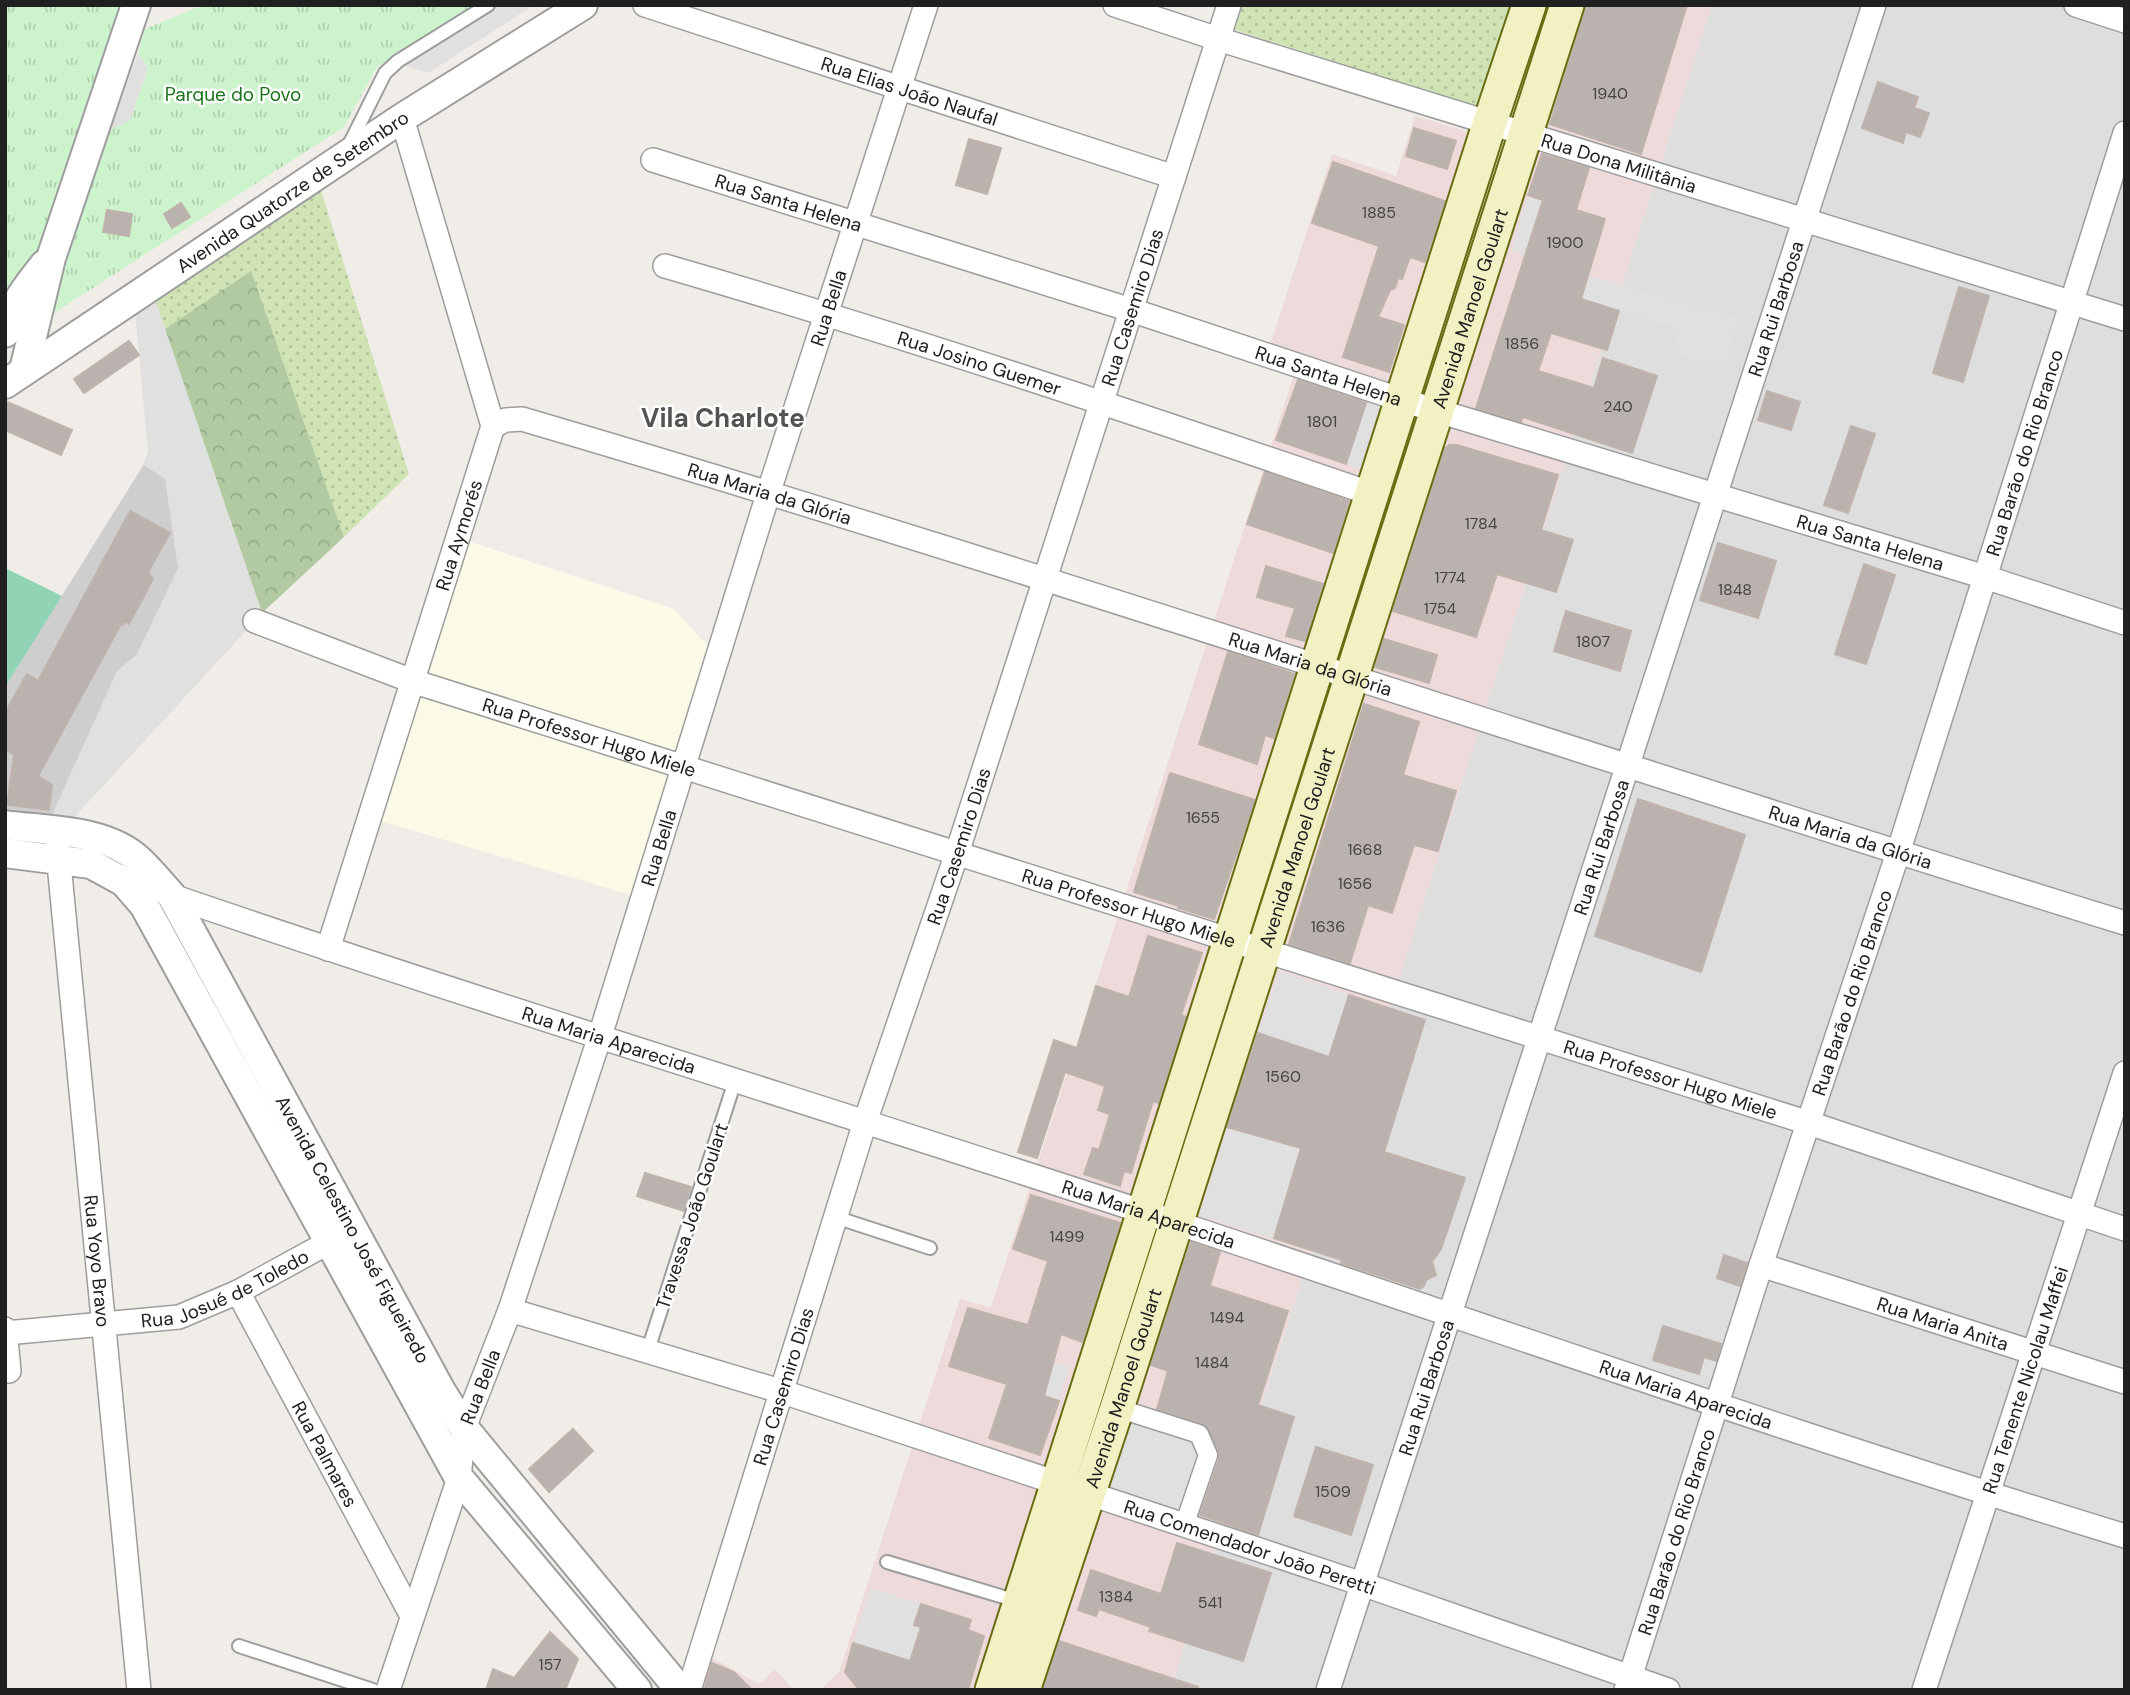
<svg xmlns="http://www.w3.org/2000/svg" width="2130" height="1695" viewBox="0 0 2130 1695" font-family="'DM Sans',sans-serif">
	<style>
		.residential { fill: #dedede }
		.commercial { fill: #eedadb }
		.education { fill: #fbfae6 }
		.religious { fill: #cecece }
		.grass { fill: url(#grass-dots) }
		.forest { fill: url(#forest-crowns) }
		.park { fill: url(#park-tufts) }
		.pitch { fill: #91d4b5 }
		.parking { fill: #e0e0e0 }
		.building { fill: #b9b2ae; stroke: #c0b3ac; stroke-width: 2 }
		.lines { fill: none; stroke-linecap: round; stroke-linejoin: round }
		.service-casing { stroke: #9d9d9d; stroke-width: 16 }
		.pedestrian-casing { stroke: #9d9d9d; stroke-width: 21 }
		.minor-casing { stroke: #9d9d9d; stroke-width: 26 }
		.tertiary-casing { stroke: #9d9d9d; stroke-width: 32 }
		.secondary-casing { stroke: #696c13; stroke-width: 37 }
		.service { stroke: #fff; stroke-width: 12 }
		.pedestrian { stroke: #fff; stroke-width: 18 }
		.minor { stroke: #fff; stroke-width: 23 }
		.tertiary { stroke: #fff; stroke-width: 28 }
		.secondary { stroke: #f2f1c4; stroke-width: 33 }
		.labels { text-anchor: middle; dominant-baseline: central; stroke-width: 5; stroke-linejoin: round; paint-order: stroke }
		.number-label { font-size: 16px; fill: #464444 }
		.street-label { font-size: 19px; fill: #202020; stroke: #fff }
		.park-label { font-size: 19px; fill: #1a731a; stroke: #fff }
		.district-label { font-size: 26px; font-weight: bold; fill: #535353; stroke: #fff }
	</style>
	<defs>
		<pattern id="grass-dots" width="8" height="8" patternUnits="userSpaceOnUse" patternTransform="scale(1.75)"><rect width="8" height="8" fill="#cfe3b5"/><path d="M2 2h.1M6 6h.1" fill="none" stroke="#b1c29b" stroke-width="1.8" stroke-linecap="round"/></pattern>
		<pattern id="forest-crowns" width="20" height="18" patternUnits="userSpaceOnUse" patternTransform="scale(1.75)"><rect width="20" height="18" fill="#b1caa2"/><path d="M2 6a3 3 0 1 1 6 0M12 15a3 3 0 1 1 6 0" fill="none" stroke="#98ad8b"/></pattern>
		<pattern id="park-tufts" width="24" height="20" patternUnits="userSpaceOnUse" patternTransform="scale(1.75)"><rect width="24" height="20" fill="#ccf3cc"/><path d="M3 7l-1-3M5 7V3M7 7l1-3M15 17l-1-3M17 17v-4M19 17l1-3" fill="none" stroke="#afd0af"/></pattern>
	</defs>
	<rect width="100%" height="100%" fill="#f0ede8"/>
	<!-- residential -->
	<polygon class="residential" points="1712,5 2125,5 2125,1690 1170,1690"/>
	<!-- commercial -->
	<g class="commercial">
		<polygon points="1586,5 1712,5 1170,1690 1038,1690"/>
		<polygon points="1415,116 1472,133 979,1690 820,1690 839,1672 960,1299 991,1307 1300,356 1270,345 1332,154 1396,176"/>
		<polygon points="709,1656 759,1684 775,1669 794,1690 696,1690"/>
	</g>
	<!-- education -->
	<polygon class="education" points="462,539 674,609 715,654 638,897 371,818"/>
	<!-- religious -->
	<polygon class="religious" points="148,452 262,613 74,817 51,817 5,812 5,687 144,464"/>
	<!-- grass -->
	<g class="grass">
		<polygon points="1240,5 1513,5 1481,108 1232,29"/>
		<polygon points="321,190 409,474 344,537 251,272 165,329 155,300"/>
	</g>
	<!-- forest -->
	<polygon class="forest" points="251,271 344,537 262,613 165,329"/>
	<!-- park -->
	<g class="park">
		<polygon points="5,5 122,5 35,261 5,289"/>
		<polygon points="203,5 480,5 377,67 344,127 49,316 109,131 130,120 148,69 138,54 145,29"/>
	</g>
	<!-- pitch -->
	<polygon class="pitch" points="5,568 62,596 5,687"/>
	<!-- parking -->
	<g class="parking">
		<polygon points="487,5 534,5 428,73 394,62"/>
		<polygon points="138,54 148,68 130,120 109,131"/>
		<polygon points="1528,195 1543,200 1526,256 1511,251"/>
		<polygon points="1555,265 1739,319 1724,369 1673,354 1680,329 1518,279"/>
		<polygon points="155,300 262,613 74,817 51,817 117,671 137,654 178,568 165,479 144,465 148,452 135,311"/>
		<polygon points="1367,401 1382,406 1360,469 1346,464"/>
		<polygon points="1279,971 1349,995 1329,1057 1258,1033"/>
		<polygon points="1227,1127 1301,1148 1274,1238 1199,1216"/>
		<polygon points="1704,1357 1718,1362 1713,1379 1699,1374"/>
		<polygon points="1053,1362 1069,1367 1059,1401 1044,1396"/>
		<polygon points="1135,1413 1199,1434 1209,1455 1189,1517 1108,1493"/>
		<polygon points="871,1588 921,1604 914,1625 921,1627 915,1647 963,1678 853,1643"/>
	</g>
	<!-- building -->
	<g class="building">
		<polygon points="1587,5 1687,5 1641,154 1550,124"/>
		<polygon points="1878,82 1918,97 1914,108 1929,113 1920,137 1906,132 1903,143 1862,128"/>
		<polygon points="1414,128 1456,141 1447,169 1406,156"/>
		<polygon points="969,139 1001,148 987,194 956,185"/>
		<polygon points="1542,154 1589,168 1576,210 1605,219 1581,299 1619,311 1607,350 1551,333 1538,371 1594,388 1603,358 1657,376 1632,453 1523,417 1521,422 1476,408 1543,200 1528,195"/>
		<polygon points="1333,162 1445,201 1425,262 1410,257 1402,279 1398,278 1395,288 1390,290 1378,317 1404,325 1389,372 1343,357 1379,246 1312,223"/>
		<polygon points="181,203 190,217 172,228 164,214"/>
		<polygon points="107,210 132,214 129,236 103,232"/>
		<polygon points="1959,287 1989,296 1963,382 1933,373"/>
		<polygon points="129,341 139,355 84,393 74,379"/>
		<polygon points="1298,380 1366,403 1346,464 1276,440"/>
		<polygon points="1767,391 1800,402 1791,430 1758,420"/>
		<polygon points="5,401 72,430 61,455 5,430"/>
		<polygon points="1851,426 1875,434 1848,513 1824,505"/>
		<polygon points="1449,445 1457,445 1558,475 1541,530 1573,540 1556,592 1497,574 1476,637 1393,611 1445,448"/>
		<polygon points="1265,472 1349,501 1333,553 1247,524"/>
		<polygon points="130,511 170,533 148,572 153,579 129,624 125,621 123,625 121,624 38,776 52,785 49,810 7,805 14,755 5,750 5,713 27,674 38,681"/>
		<polygon points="1718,543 1776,561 1758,618 1700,600"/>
		<polygon points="1864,564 1895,575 1866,664 1835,654"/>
		<polygon points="1266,566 1323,584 1305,641 1286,636 1295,608 1257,597"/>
		<polygon points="1566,611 1631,631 1620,671 1554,651"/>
		<polygon points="1384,639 1437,655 1429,683 1375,667"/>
		<polygon points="1228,652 1294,674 1274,738 1265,735 1257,764 1199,744"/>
		<polygon points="1364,704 1419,722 1403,775 1456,791 1438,851 1414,845 1392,913 1368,905 1350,963 1289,944"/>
		<polygon points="1170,773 1255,800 1214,919 1178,908 1179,906 1134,892"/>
		<polygon points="1638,799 1745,835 1701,972 1595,936"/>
		<polygon points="1148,936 1202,953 1181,1015 1186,1017 1164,1086 1158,1103 1153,1101 1131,1173 1124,1171 1120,1186 1084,1174 1093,1148 1099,1150 1110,1114 1098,1110 1105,1086 1065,1072 1037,1158 1018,1152 1054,1040 1077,1048 1096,986 1129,997"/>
		<polygon points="1349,995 1425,1020 1384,1152 1465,1178 1441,1249 1432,1262 1436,1275 1426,1280 1424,1286 1420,1289 1341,1263 1342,1260 1274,1238 1301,1148 1227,1127 1258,1033 1329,1057"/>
		<polygon points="645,1173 691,1187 684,1211 637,1196"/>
		<polygon points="1031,1195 1120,1223 1082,1342 1061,1334 1044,1396 1059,1401 1040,1455 989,1438 1007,1384 949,1366 968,1308 1028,1325 1048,1261 1013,1249"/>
		<polygon points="1191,1242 1220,1252 1210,1286 1288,1311 1258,1405 1294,1417 1258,1535 1200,1515 1219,1459 1218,1451 1206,1425 1157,1409 1168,1371 1151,1365"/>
		<polygon points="1724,1255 1747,1263 1740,1286 1717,1278"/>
		<polygon points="1663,1326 1721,1344 1716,1361 1704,1357 1699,1374 1653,1360"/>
		<polygon points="573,1429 593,1451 549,1492 529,1469"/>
		<polygon points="1316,1447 1373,1465 1351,1535 1294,1516"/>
		<polygon points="1177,1543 1271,1573 1243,1661 1149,1631 1151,1627 1099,1609 1096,1616 1078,1610 1091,1570 1161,1594"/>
		<polygon points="921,1604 971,1620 968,1630 984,1636 968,1690 859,1690 845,1672 853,1643 910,1661 921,1627 914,1625"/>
		<polygon points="550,1632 578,1659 565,1690 486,1690 493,1669 514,1678"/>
		<polygon points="1059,1641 1198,1687 1198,1690 1043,1690"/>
		<polygon points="712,1663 734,1672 752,1690 704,1690"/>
	</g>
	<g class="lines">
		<!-- service casing -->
		<g class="service-casing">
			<g id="service">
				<polyline points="349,145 385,73 398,61 488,5"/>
				<polyline points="835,1217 930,1248"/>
				<polyline points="648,1350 735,1081"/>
				<polyline points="887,1562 1017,1601"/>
				<polyline points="239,1646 373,1690"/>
			</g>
		</g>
		<!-- pedestrian casing -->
		<g class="pedestrian-casing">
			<polyline id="pedestrian" points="1117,1408 1199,1434 1208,1455 1184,1526"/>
		</g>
		<!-- minor casing -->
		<g class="minor-casing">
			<g id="minor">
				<path id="s1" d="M 645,5 L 1174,177"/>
				<path id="s2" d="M 1115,5 L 1218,39 L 2125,319"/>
				<polyline points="2076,5 2125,21"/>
				<path id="s3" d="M 653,160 L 1131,310 L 1402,400 L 1985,577 L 2125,623"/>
				<path id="s4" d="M 665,266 C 903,335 1138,414 1372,494"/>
				<path id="s5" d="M 493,426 L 506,420 L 522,419 C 1060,577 1590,758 2125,923"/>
				<path id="s6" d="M 255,621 L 412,681 L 1809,1123 L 2125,1229"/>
				<path id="s7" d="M 57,843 L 139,1690"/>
				<path id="s8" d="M 172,896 C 494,1006 820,1106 1144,1212 C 1471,1320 1795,1435 2125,1536"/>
				<path id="s9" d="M 328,949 L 493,426 L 402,118"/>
				<path id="s10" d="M 1761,1265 L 2125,1382"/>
				<path id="s11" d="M 238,1292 L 412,1616"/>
				<path id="s12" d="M 510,1310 L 780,1391 L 1362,1584 L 1668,1690"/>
				<polyline points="5,1329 9,1371 5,1371"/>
				<path id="s13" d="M 6,1333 L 179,1317 L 238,1292 L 342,1235"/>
				<path id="s14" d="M 388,1690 L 459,1478 L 464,1428 L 510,1310 L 600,1036 L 769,491 L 926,5"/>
				<path id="s15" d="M 689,1690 L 865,1122 L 957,853 L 1229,5"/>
				<path id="s16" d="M 1328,1690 L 1874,5"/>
				<path id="s17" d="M 1626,1690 L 1761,1265 L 1898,853 L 2125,133"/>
				<path id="s18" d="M 1924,1690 L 2125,1073"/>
			</g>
		</g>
		<!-- tertiary casing -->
		<g class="tertiary-casing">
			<g id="tertiary">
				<path d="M 5,333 C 11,307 27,286 44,265"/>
				<polyline points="24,370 51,258 136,5"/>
				<path id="s19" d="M 5,384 L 402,118 L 583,5"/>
				<path id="s20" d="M 5,825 C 49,831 105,829 139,860 C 151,871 161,884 172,896 L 441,1391 L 464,1428 L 680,1690"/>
				<polyline points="5,853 91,864 124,882 144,905 459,1478 637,1690"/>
			</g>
		</g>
		<!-- secondary casing -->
		<g class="secondary-casing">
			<g id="secondary">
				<polyline points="992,1690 1490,122 1529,5"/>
				<path id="s21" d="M 1023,1690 L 1117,1408 L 1567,5"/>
			</g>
		</g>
		<!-- service -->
		<use href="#service" class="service"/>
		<!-- pedestrian -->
		<use href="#pedestrian" class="pedestrian"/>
		<!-- minor -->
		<use href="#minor" class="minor"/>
		<!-- tertiary -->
		<use href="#tertiary" class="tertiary"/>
		<!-- secondary -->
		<use href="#secondary" class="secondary"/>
	</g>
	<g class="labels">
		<!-- number labels -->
		<g class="number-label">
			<text x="1610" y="93">1940</text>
			<text x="1379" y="212">1885</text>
			<text x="1565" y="242">1900</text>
			<text x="1522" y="343">1856</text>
			<text x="1618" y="406">240</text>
			<text x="1322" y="421">1801</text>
			<text x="1481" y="523">1784</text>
			<text x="1450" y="577">1774</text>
			<text x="1735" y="589">1848</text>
			<text x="1440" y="608">1754</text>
			<text x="1593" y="641">1807</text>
			<text x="1203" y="817">1655</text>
			<text x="1365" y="849">1668</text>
			<text x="1355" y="883">1656</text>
			<text x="1328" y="926">1636</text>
			<text x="1283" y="1076">1560</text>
			<text x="1067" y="1236">1499</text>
			<text x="1227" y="1317">1494</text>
			<text x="1212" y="1362">1484</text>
			<text x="1333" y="1491">1509</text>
			<text x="1116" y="1596">1384</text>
			<text x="1210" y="1602">541</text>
			<text x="550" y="1664">157</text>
		</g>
		<!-- street labels -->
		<g class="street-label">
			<text stroke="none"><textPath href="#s1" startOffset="278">Rua Elias João Naufal</textPath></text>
			<text stroke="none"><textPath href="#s2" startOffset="528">Rua Dona Militânia</textPath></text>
			<text stroke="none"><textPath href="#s19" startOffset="346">Avenida Quatorze de Setembro</textPath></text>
			<text stroke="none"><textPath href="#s3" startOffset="142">Rua Santa Helena</textPath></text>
			<text stroke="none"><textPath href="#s14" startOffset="1452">Rua Bella</textPath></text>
			<text stroke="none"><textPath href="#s15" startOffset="1452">Rua Casemiro Dias</textPath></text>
			<text stroke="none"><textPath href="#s21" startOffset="1452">Avenida Manoel Goulart</textPath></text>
			<text stroke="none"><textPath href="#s16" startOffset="1452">Rua Rui Barbosa</textPath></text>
			<text stroke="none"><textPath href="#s4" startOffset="329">Rua Josino Guemer</textPath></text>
			<text stroke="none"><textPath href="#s3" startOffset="709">Rua Santa Helena</textPath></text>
			<text stroke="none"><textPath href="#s17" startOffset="1300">Rua Barão do Rio Branco</textPath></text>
			<text stroke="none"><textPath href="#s5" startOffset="289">Rua Maria da Glória</textPath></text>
			<text stroke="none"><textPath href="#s9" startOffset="434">Rua Aymorés</textPath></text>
			<text stroke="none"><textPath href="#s3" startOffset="1276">Rua Santa Helena</textPath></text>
			<text stroke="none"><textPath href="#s5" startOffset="856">Rua Maria da Glória</textPath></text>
			<text stroke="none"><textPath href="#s6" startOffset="354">Rua Professor Hugo Miele</textPath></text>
			<text stroke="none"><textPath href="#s5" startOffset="1423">Rua Maria da Glória</textPath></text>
			<text stroke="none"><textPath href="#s15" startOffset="886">Rua Casemiro Dias</textPath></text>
			<text stroke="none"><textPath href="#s16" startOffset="886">Rua Rui Barbosa</textPath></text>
			<text stroke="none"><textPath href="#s14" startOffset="886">Rua Bella</textPath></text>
			<text stroke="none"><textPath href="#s21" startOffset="886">Avenida Manoel Goulart</textPath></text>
			<text stroke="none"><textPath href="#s6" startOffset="920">Rua Professor Hugo Miele</textPath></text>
			<text stroke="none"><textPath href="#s17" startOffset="733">Rua Barão do Rio Branco</textPath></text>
			<text stroke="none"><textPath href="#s8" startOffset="460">Rua Maria Aparecida</textPath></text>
			<text stroke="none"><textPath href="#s6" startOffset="1488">Rua Professor Hugo Miele</textPath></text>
			<text stroke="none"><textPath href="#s8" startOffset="1027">Rua Maria Aparecida</textPath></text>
			<text transform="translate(692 1216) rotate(-72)">Travessa João Goulart</text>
			<text stroke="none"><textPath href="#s20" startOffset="569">Avenida Celestino José Figueiredo</textPath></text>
			<text stroke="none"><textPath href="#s7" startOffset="420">Rua Yoyo Bravo</textPath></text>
			<text stroke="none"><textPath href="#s13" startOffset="226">Rua Josué de Toledo</textPath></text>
			<text stroke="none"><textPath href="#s10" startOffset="191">Rua Maria Anita</textPath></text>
			<text stroke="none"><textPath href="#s18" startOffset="326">Rua Tenente Nicolau Maffei</textPath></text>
			<text stroke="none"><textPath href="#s15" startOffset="318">Rua Casemiro Dias</textPath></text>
			<text stroke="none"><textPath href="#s14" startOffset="318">Rua Bella</textPath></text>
			<text stroke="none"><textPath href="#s16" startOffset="318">Rua Rui Barbosa</textPath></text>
			<text stroke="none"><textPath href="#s21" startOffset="318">Avenida Manoel Goulart</textPath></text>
			<text stroke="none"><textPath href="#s8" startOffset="1594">Rua Maria Aparecida</textPath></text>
			<text stroke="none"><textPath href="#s11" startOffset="184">Rua Palmares</textPath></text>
			<text stroke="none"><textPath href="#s17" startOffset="166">Rua Barão do Rio Branco</textPath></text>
			<text stroke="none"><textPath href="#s12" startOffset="777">Rua Comendador João Peretti</textPath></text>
		</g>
		<!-- park labels -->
		<g class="park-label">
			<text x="233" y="94">Parque do Povo</text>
		</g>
		<!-- district labels -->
		<g class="district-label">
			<text x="723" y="418">Vila Charlote</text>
		</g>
	</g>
	<!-- border -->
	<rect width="2130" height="1695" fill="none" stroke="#202020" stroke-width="14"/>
</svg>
